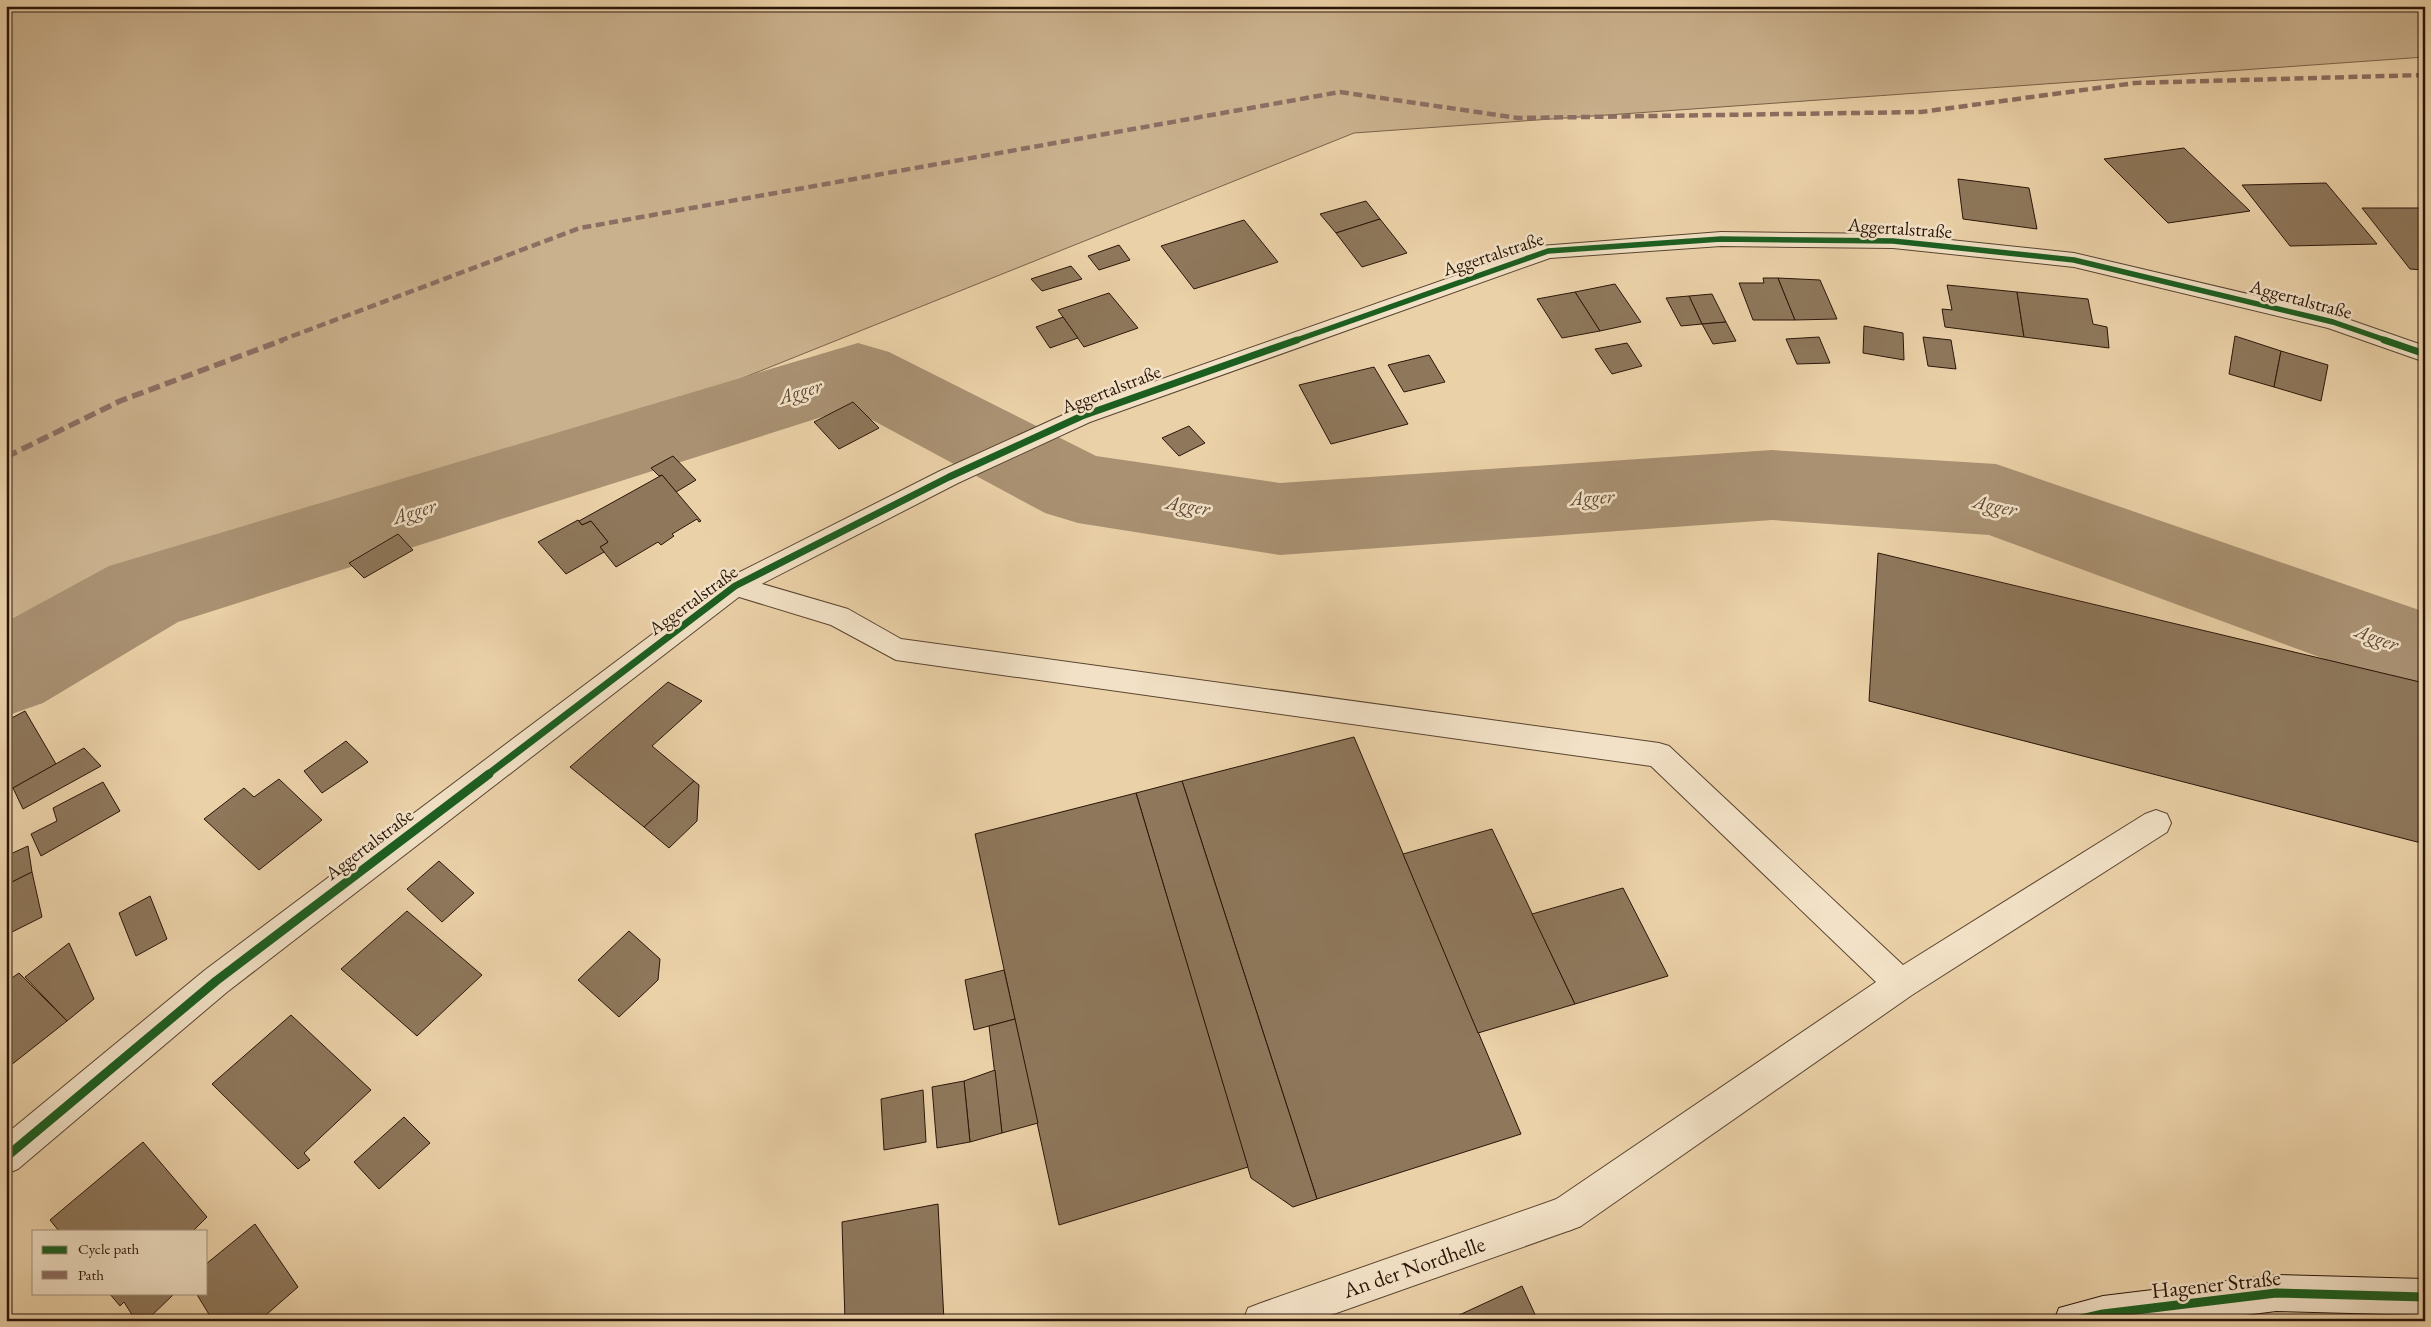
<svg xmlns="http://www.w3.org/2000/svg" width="2431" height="1327" viewBox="0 0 2431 1327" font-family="'EB Garamond',serif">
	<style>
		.green { fill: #cab18d; stroke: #7a634a }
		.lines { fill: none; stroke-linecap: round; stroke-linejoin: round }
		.river { fill: #a99172; fill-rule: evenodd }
		.building { fill: #8e775b; stroke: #2a1508 }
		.lane-casing { stroke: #5a4430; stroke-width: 2 }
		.street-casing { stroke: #5a4430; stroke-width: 2 }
		.secondary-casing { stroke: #2a1508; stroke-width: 2 }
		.lane { fill: #f2e1c6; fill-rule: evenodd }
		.street { fill: #f2e1c6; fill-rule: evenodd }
		.secondary { fill: #f2e1c6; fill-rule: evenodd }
		.quiet-far1 { stroke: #8d6e63; stroke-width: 4.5; stroke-dasharray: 9 4.5; stroke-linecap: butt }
		.quiet { stroke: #8d6e63; stroke-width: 5.5; stroke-dasharray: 12 5.5; stroke-linecap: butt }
		.cycleway-far2-casing { stroke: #f2e1c6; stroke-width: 8 }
		.cycleway-far1-casing { stroke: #f2e1c6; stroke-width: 10 }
		.cycleway-casing { stroke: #f2e1c6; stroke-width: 12 }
		.cycleway-far2 { stroke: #1b5e20; stroke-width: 5.5 }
		.cycleway-far1 { stroke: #1b5e20; stroke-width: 7 }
		.cycleway { stroke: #1b5e20; stroke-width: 9 }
		.labels { text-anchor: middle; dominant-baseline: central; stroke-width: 5; stroke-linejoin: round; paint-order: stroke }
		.street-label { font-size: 19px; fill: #2a1508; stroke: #f2e1c6 }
		.water-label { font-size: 20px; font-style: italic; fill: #5d4732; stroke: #f2e1c6 }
		.near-street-label { font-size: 22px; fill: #2a1508; stroke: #f2e1c6 }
	</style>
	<rect width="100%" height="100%" fill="#ebd1a8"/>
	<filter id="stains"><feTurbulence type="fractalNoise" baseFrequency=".004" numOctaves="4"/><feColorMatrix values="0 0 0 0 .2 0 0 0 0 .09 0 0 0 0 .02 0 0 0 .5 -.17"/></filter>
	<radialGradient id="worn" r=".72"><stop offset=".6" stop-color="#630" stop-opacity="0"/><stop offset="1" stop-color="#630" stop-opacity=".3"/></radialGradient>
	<!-- green -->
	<polygon class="green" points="6,6 2425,6 2425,57 1354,133 129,624 6,697"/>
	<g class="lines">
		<!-- river -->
		<polygon class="river" points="858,343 889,352 1096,456 1280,483 1772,450 1996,464 2425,612 2425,696 1989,535 1772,520 1280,555 1078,523 1045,513 850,408 178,622 43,703 6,716 6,622 109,566"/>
	</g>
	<!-- building -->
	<g class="building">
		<polygon points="2184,148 2250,211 2168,223 2104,159"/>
		<polygon points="1958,179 2029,188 2037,229 1963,219"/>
		<polygon points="2326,183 2377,244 2290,246 2242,185"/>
		<polygon points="1366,201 1380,219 1336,233 1320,214"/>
		<polygon points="2362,208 2425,208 2425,270 2410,269"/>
		<polygon points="1380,219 1407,253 1362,267 1336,233"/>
		<polygon points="1244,220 1278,262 1194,289 1161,246"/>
		<polygon points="1119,245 1130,260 1099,270 1088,256"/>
		<polygon points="1071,266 1082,279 1042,291 1031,279"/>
		<polygon points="1763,278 1778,278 1795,320 1753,320 1739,283 1764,283"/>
		<polygon points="1778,278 1820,280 1837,319 1795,320"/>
		<polygon points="1615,284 1641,322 1600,331 1575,292"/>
		<polygon points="1947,285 2017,292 2024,337 1945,327 1942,309 1952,310"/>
		<polygon points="1575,292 1600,331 1562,338 1537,299"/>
		<polygon points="2017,292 2088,299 2093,324 2107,327 2109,348 2024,337"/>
		<polygon points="1109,293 1138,328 1084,347 1058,310"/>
		<polygon points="1712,294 1726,322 1702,324 1689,296"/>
		<polygon points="1689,296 1702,324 1681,326 1666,298"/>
		<polygon points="1063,317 1078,338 1050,348 1036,327"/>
		<polygon points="1726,322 1736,341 1713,344 1702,324"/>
		<polygon points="1864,326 1903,333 1904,360 1863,353"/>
		<polygon points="2235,336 2281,351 2274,387 2229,374"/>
		<polygon points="1819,337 1830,363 1797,364 1786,339"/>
		<polygon points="1923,337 1951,340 1956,369 1928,366"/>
		<polygon points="1627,343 1642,366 1612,374 1595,349"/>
		<polygon points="2281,351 2328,365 2321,401 2274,387"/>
		<polygon points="1429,355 1445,382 1404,392 1388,365"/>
		<polygon points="1374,367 1408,424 1331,444 1299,385"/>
		<polygon points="853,402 879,428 839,449 814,422"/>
		<polygon points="1189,426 1205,443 1179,456 1162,438"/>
		<polygon points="673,456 696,480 676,492 662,475 659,476 651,468"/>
		<polygon points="662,475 701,521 699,522 697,519 672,534 674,536 661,545 658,542 616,567 600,547 608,542 591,521 582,525 579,521"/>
		<polygon points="578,520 582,525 591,521 608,542 600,547 604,552 566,574 538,542"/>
		<polygon points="398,534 413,550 364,578 349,563"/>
		<polygon points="1878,553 2420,682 2425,704 2425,844 1869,701"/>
		<polygon points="668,682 702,701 652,746 694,781 644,827 570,767"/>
		<polygon points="25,711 56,764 6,792 6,721"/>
		<polygon points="1354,737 1521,1134 1317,1199 1182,781"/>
		<polygon points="346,741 368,762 322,793 304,771"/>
		<polygon points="84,748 101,766 23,809 13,788"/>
		<polygon points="279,779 322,820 259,870 204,819 244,788 254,797"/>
		<polygon points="694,781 699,785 697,821 669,848 644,827"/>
		<polygon points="1182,781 1317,1199 1293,1207 1251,1178 1136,793"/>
		<polygon points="103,782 120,811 41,856 31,834 57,821 53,808"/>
		<polygon points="1136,793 1248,1167 1059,1225 975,834"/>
		<polygon points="1492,829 1575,1004 1478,1033 1403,854"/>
		<polygon points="28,846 32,872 6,885 6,856"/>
		<polygon points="439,861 474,893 442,922 407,889"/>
		<polygon points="32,872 42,917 6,935 6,885"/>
		<polygon points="1623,888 1668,976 1575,1004 1532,914"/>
		<polygon points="150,896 167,939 136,956 119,913"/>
		<polygon points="407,911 482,975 417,1036 341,969"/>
		<polygon points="629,931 660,959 658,980 619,1017 578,980"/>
		<polygon points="69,943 94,999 67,1021 25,977"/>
		<polygon points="1004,970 1015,1019 974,1030 965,980"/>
		<polygon points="19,973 67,1021 6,1069 6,982"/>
		<polygon points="291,1015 371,1090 304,1153 310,1160 298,1169 212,1084"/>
		<polygon points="1015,1019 1038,1123 1002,1133 989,1026"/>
		<polygon points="995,1070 1002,1133 970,1142 964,1081"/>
		<polygon points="964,1081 970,1142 937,1148 932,1087"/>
		<polygon points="923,1090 926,1142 884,1150 881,1099"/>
		<polygon points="404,1117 430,1143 379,1189 354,1162"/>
		<polygon points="143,1142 207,1217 193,1231 59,1231 50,1220"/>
		<polygon points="938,1204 944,1321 845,1321 842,1222"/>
		<polygon points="255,1224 298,1287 259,1321 213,1321 196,1293 206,1293 206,1264"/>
		<polygon points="1522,1286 1538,1321 1459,1321 1457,1316"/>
		<polygon points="109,1293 175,1293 146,1321 136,1321 124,1302 120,1306"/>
	</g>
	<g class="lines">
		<!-- lane casing -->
		<g class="lane-casing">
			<polygon id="lane" points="735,576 848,609 901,639 1659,743 1669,746 1903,965 2145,814 2156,810 2167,814 2171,823 2167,832 1912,995 1581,1226 1568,1231 1555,1226 1550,1213 1555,1200 1876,982 1651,766 896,660 831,625 726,593 722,586 726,579"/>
		</g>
		<!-- street casing -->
		<g class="street-casing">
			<g id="street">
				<polygon points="1721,232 1893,234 2074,253 2333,314 2425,346 2425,362 2328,328 2074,267 1893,248 1721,246 1550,258 1090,422 958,483 744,593 227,992 18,1169 6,1174 6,1134 205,970 726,579 940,471 1074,410 1540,246"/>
				<polygon points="1568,1195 1581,1200 1586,1213 1581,1226 1568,1231 1314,1321 1243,1321 1248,1308 1261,1303"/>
			</g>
		</g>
		<!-- secondary casing -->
		<g class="secondary-casing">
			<polygon id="secondary" points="2276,1275 2425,1279 2425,1315 2276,1311 2199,1321 2054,1321 2059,1308 2103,1296"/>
		</g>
		<!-- lane -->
		<use href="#lane" class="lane"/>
		<!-- street -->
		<use href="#street" class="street"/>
		<!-- secondary -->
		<use href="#secondary" class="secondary"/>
		<!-- quiet-far1 -->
		<polyline class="quiet-far1" points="279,341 580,228 1340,92 1518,118 1921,112 2135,83 2425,75"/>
		<!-- quiet -->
		<polyline class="quiet" points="6,457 120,401 283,340"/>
		<!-- cycleway-far2 casing -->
		<g class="cycleway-far2-casing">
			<polyline id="cycleway-far2" points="1294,341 1548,251 1721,239 1893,241 2074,260 2333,322 2388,341"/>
		</g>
		<!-- cycleway-far1 casing -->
		<g class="cycleway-far1-casing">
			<g id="cycleway-far1">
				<polyline points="2384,340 2425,354"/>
				<polyline points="487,775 735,586 949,477 1082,416 1297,340"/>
			</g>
		</g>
		<!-- cycleway casing -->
		<g class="cycleway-casing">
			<g id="cycleway">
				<polyline points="6,1157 216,981 489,774"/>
				<polyline points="2072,1321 2103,1314 2276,1293 2425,1297"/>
			</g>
		</g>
		<!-- cycleway-far2 -->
		<use href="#cycleway-far2" class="cycleway-far2"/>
		<!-- cycleway-far1 -->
		<use href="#cycleway-far1" class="cycleway-far1"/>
		<!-- cycleway -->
		<use href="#cycleway" class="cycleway"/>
	</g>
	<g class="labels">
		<!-- street labels -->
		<g class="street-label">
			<text transform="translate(1900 228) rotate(4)">Aggertalstraße</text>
			<text transform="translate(1493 254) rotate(-18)">Aggertalstraße</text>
			<text transform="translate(2301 299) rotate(15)">Aggertalstraße</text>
			<text transform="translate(1111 389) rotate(-21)">Aggertalstraße</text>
			<text transform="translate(693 600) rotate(-36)">Aggertalstraße</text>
			<text transform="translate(369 844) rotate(-37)">Aggertalstraße</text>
		</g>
		<!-- water labels -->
		<g class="water-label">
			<text transform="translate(800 391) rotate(-17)">Agger</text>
			<text transform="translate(1592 497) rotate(-4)">Agger</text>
			<text transform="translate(1188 505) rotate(9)">Agger</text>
			<text transform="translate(1995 505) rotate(12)">Agger</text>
			<text transform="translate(414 511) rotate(-17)">Agger</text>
			<text transform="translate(2377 637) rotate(20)">Agger</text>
		</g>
		<!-- near-street labels -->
		<g class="near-street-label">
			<text transform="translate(1414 1267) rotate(-19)">An der Nordhelle</text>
			<text transform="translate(2216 1284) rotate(-6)">Hagener Straße</text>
		</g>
	</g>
	<!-- margin -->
	<rect width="2431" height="1327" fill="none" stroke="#ebd1a8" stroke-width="25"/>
	<rect x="8" y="8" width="2416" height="1312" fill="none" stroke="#2a1508" stroke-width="2.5"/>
	<rect x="12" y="12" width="2406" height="1302" fill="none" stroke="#2a1508"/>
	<!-- legend -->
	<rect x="32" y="1230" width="175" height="65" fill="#f2e1c6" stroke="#a28f7a"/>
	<rect x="42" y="1246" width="25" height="8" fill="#1b5e20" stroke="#a28f7a"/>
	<text x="78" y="1254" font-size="15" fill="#2a1508">Cycle path</text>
	<rect x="42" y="1271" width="25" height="8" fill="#8d6e63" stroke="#a28f7a"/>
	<text x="78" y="1280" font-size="15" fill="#2a1508">Path</text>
	<rect width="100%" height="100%" filter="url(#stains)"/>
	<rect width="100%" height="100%" fill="url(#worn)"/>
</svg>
